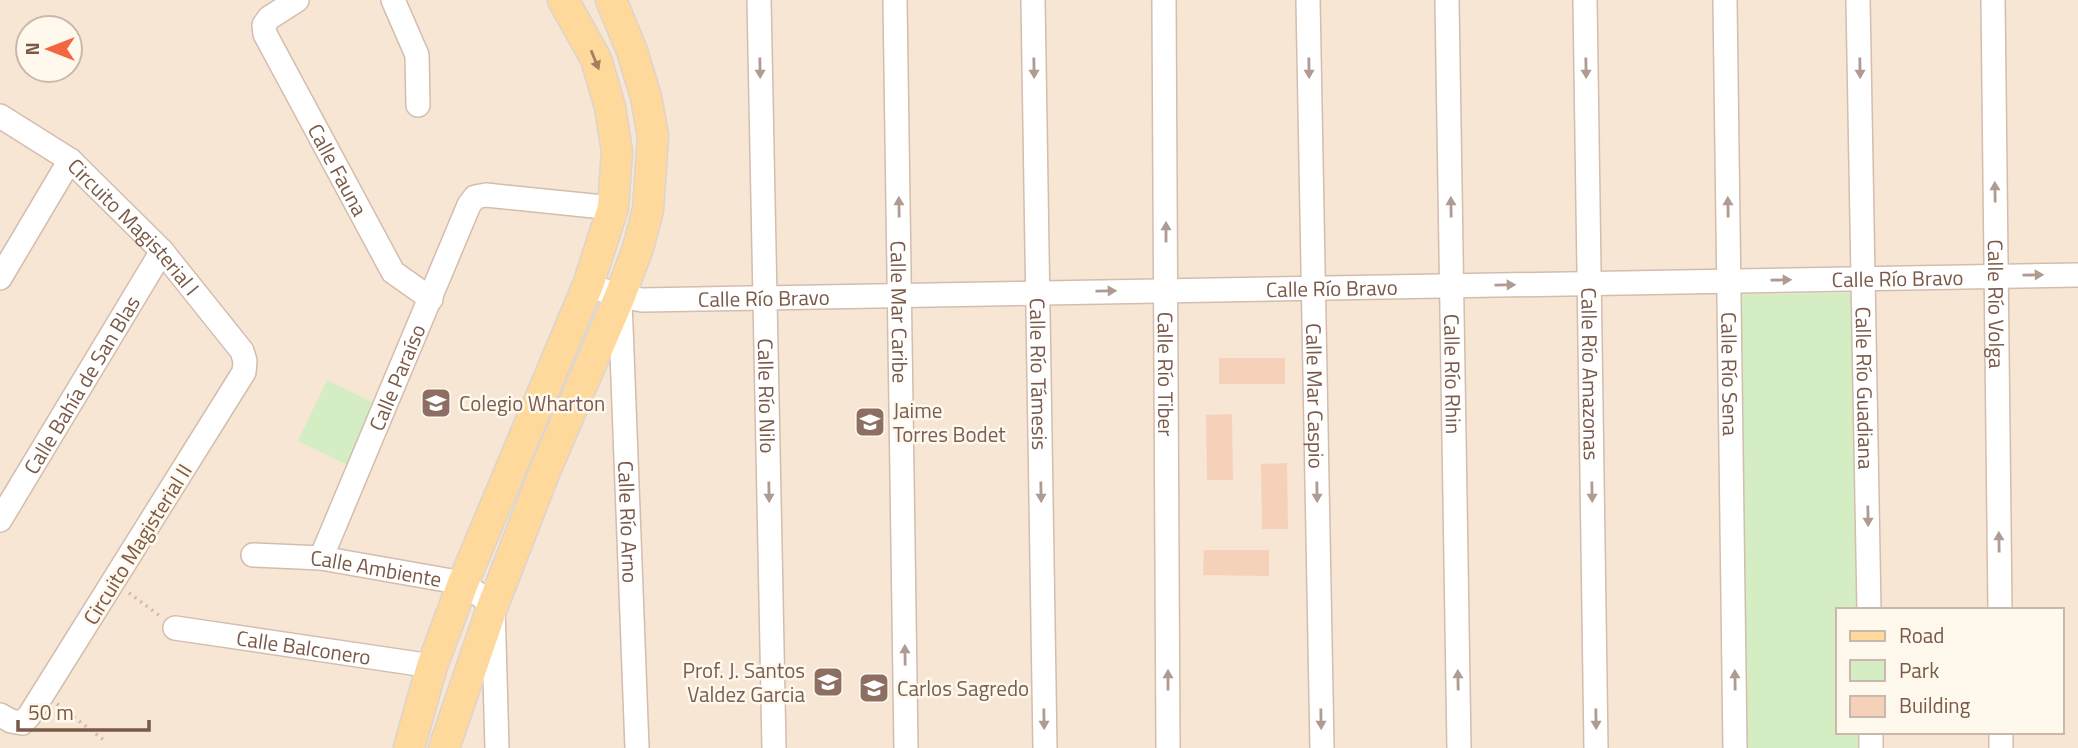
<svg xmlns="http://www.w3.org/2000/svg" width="2078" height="748" viewBox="0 0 2078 748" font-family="'Titillium Web',sans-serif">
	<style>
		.residential { fill: #f6e6d3; fill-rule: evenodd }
		.green { fill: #d4edc2 }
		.building { fill: #f6d1ba }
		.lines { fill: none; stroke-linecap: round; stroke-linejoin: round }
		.minor-casing { stroke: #d4bdad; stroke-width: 26 }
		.major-casing { stroke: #dcd4cf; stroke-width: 33 }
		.path { stroke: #dbb59d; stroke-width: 3.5; stroke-dasharray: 2 5; stroke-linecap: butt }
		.minor { stroke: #fff; stroke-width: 23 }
		.major { stroke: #ffd99b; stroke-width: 30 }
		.oneway { fill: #a27f61 }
		.oneway2 { fill: #af9b91 }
		.labels { text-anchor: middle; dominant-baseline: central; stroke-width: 5; stroke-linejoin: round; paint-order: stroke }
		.street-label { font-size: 21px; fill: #7a5948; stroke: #fff8ed }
		.education-label { font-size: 21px; fill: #785e54; stroke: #fff8ed; text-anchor: start }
	</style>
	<rect width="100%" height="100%" fill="#fef4e5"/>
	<!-- residential -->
	<path class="residential" d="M 0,0 L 2078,0 L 2078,748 L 0,748 ZM 28,28 L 70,28 L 70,70 L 28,70 ZM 1838,610 L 2062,610 L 2062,732 L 1838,732 Z"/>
	<!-- green -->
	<g class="green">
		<polygon points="1857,293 1860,610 1838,610 1838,732 1861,732 1861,748 1747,748 1736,294"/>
		<polygon points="327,380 378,405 350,466 298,441"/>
	</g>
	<!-- building -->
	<g class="building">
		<rect x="1219" y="358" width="66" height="26"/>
		<polygon points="1232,414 1233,480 1207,480 1206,415"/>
		<polygon points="1287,463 1288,529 1262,529 1261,464"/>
		<polygon points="1204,550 1269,550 1269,576 1203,575"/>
	</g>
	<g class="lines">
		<!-- minor casing -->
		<g class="minor-casing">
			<g id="minor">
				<path id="s1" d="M 297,0 L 269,18 L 264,25 L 265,34 L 393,272 L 431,299"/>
				<polyline points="393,0 417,55 418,105"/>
				<path id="s2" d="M 759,0 L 774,748"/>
				<path id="s3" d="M 895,0 L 906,748"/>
				<path id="s4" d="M 1033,0 L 1045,748"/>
				<path id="s5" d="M 1164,0 L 1168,748"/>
				<path id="s6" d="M 1308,0 L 1322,748"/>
				<path id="s7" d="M 1447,0 L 1459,748"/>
				<path id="s8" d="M 1585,0 L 1596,748"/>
				<path id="s9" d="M 1725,0 L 1735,748"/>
				<path id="s10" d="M 1858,0 L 1869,610"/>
				<path id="s11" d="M 1993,0 L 2000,610"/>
				<path id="s12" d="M 0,116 L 70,160 L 162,251 L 242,351 L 245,361 L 244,372 L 29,716 L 22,723 L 11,721 L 0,715"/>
				<polyline points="0,278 70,160"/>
				<path id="s13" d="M 588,285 L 620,296 L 642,300 L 2078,275"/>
				<path id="s14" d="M 620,300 L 637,748"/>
				<path id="s15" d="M 0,520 L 162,251"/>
				<path id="s16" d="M 253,555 L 321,558 L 463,583 L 493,605 L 497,748"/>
				<path id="s17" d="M 321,558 L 469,205 L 475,197 L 486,195 L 613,208"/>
				<path id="s18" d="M 175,628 L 432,666"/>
				<polyline points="1871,732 1871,748"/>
				<polyline points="2001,732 2001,748"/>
			</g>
		</g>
		<!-- major casing -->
		<g class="major-casing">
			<g id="major">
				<polyline points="409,748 432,666 463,583 588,285 613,208 617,152 610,107 596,59 563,0"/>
				<polyline points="444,748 493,605 545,471 620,296 638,248 648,210 653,136 646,97 632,51 611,0"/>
			</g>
		</g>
		<!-- path -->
		<g class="path">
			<polyline points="129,593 160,616"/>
			<polyline points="57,704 105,741"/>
		</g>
		<!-- minor -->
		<use href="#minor" class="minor"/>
		<!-- major -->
		<use href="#major" class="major"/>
	</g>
	<!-- one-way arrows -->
	<defs><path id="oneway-solid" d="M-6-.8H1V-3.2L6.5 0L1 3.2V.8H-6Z" transform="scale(1.75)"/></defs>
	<use class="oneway" href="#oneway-solid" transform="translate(595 60) rotate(68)"/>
	<g class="oneway2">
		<use href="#oneway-solid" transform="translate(760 68) rotate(89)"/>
		<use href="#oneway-solid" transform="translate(1034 68) rotate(89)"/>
		<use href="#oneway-solid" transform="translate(1309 68) rotate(89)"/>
		<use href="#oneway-solid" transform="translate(1586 68) rotate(89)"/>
		<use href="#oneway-solid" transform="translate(1860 68) rotate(89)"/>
		<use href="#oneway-solid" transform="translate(1995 192) rotate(-91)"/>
		<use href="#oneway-solid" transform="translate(899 207) rotate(-91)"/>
		<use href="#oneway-solid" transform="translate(1451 207) rotate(-91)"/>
		<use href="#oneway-solid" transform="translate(1728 207) rotate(-91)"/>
		<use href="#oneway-solid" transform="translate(1166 232) rotate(-90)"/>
		<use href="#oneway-solid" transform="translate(2033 275) rotate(-1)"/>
		<use href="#oneway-solid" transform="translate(1781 280) rotate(-1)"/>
		<use href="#oneway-solid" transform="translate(1505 285) rotate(-1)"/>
		<use href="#oneway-solid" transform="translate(1106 291) rotate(-1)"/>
		<use href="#oneway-solid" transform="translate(769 492) rotate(89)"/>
		<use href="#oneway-solid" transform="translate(1041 492) rotate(89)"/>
		<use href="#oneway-solid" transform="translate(1317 492) rotate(89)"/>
		<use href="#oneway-solid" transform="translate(1592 492) rotate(89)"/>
		<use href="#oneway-solid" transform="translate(1868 516) rotate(89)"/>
		<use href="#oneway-solid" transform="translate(1999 542) rotate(-91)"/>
		<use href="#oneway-solid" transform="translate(905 655) rotate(-91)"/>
		<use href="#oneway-solid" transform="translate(1168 680) rotate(-90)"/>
		<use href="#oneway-solid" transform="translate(1458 680) rotate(-91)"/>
		<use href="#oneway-solid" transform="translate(1735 680) rotate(-91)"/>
		<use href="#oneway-solid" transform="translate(1044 719) rotate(89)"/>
		<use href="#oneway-solid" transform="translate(1321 719) rotate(89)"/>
		<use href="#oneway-solid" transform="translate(1596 719) rotate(89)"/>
	</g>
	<!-- icons -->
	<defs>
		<g id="university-square" transform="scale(1.575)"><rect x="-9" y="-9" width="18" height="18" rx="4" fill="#8d6e63" stroke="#fff8ed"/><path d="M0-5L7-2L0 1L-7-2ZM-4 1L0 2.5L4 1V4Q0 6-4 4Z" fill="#fff"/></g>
		<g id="school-square" transform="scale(1.575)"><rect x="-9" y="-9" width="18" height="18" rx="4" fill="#8d6e63" stroke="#fff8ed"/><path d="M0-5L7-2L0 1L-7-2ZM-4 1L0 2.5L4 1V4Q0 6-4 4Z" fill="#fff"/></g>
	</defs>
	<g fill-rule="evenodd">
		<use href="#university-square" x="436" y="403"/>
		<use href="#school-square" x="870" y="422"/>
		<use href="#school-square" x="828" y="682"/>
		<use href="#school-square" x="874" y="688"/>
	</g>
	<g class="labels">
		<!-- street labels -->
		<g class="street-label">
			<text stroke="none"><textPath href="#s1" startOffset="205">Calle Fauna</textPath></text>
			<text stroke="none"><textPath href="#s12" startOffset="175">Circuito Magisterial I</textPath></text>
			<text stroke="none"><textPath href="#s13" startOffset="1312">Calle Río Bravo</textPath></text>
			<text stroke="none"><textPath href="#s13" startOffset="746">Calle Río Bravo</textPath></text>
			<text stroke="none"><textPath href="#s13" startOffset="178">Calle Río Bravo</textPath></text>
			<text stroke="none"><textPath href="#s11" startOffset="304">Calle Río Volga</textPath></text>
			<text stroke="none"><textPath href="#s3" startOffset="312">Calle Mar Caribe</textPath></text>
			<text stroke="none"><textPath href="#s4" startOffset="374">Calle Río Támesis</textPath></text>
			<text stroke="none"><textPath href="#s5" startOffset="374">Calle Río Tiber</textPath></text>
			<text stroke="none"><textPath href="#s7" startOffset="374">Calle Río Rhin</textPath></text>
			<text stroke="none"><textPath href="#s8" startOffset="374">Calle Río Amazonas</textPath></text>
			<text stroke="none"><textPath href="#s9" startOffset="374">Calle Río Sena</textPath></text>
			<text stroke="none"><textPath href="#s17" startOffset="196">Calle Paraíso</textPath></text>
			<text stroke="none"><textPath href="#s15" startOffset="158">Calle Bahía de San Blas</textPath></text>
			<text stroke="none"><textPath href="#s10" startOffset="388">Calle Río Guadiana</textPath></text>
			<text stroke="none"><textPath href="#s2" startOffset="396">Calle Río Nilo</textPath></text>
			<text stroke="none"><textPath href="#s6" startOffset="396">Calle Mar Caspio</textPath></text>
			<text stroke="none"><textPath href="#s14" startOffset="222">Calle Río Arno</textPath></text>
			<text transform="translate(137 544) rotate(-58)">Circuito Magisterial II</text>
			<text stroke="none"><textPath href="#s16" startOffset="124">Calle Ambiente</textPath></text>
			<text stroke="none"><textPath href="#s18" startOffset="130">Calle Balconero</textPath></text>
		</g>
		<!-- education labels -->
		<g class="education-label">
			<text x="459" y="403">Colegio Wharton</text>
			<text x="893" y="410">Jaime<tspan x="893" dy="24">Torres Bodet</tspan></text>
			<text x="805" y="670" text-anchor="end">Prof. J. Santos<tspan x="805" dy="24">Valdez Garcia</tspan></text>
			<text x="897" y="688">Carlos Sagredo</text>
		</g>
	</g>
	<!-- legend -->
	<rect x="1836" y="608" width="228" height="126" fill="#fff8ed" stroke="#cab8ab" stroke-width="2"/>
	<rect x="1850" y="631" width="35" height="10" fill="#ffd99b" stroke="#cab8ab" stroke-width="2"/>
	<text x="1899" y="643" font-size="21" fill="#7a5948">Road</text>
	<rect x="1850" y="660" width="35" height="21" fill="#d4edc2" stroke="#cab8ab" stroke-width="2"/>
	<text x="1899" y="678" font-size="21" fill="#7a5948">Park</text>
	<rect x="1850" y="696" width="35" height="21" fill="#f6d1ba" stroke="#cab8ab" stroke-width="2"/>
	<text x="1899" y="713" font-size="21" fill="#7a5948">Building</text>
	<!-- north arrow -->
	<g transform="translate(49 49) rotate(270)"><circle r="33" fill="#fff8ed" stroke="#cab8ab" stroke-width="2"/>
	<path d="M0-5L12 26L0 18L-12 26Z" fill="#f26640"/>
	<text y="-10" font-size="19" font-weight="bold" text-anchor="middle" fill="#7a5948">N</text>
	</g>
	<!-- scale -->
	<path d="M18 720v10h131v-10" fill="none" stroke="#7a5948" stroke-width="3.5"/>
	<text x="28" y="720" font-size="21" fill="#7a5948" stroke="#fff8ed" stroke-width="5" paint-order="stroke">50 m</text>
</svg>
